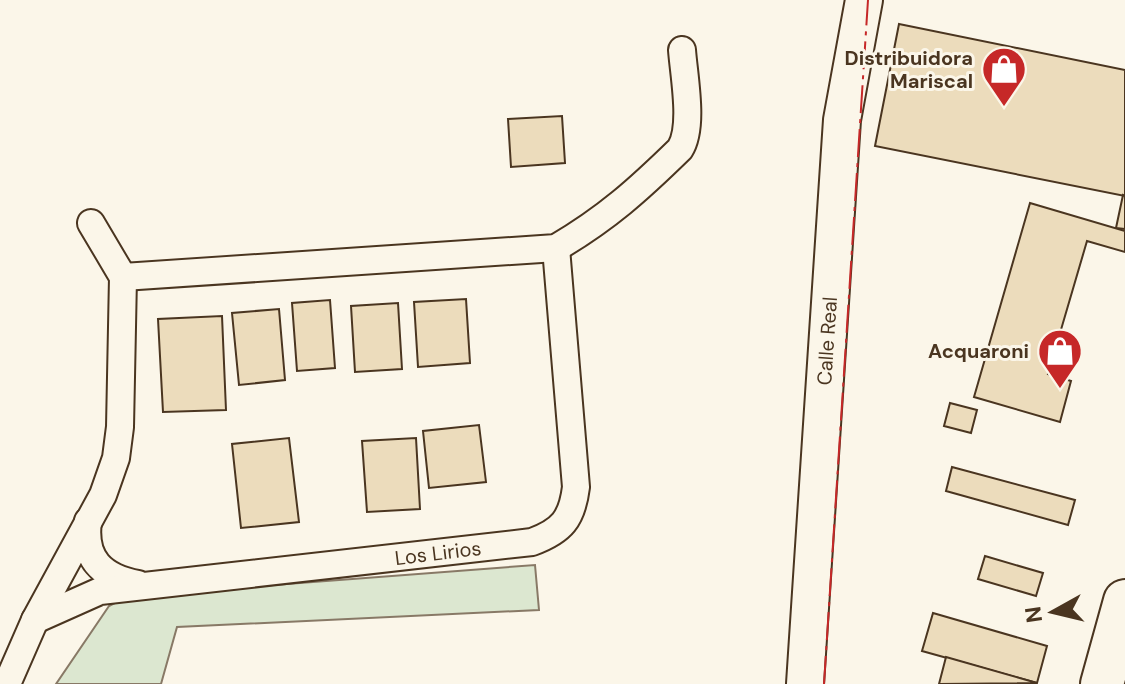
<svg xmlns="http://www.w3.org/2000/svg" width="1125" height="684" viewBox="0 0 1125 684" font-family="'DM Sans',sans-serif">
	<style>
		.green { fill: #dce7d0; stroke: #887966; stroke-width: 2 }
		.building { fill: #ecdcbc; stroke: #4a3520; stroke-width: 2 }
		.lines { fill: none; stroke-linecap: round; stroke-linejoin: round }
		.minor-casing { stroke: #4a3520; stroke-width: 30 }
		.secondary-casing { stroke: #4a3520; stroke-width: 40 }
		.trunk-casing { stroke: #4a3520; stroke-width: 46 }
		.minor { stroke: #fbf6e9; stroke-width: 26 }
		.secondary { stroke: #fbf6e9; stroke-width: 36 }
		.trunk { stroke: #fbf6e9; stroke-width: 42 }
		.power { stroke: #c62828; stroke-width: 2; stroke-dasharray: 28 6 4 6; stroke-linecap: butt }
		.labels { text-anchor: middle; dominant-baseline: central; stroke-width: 6; stroke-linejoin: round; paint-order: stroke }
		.poi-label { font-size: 20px; font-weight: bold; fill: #4a3520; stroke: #fbf6e9; text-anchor: end }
		.street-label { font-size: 20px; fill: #4a3520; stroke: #fbf6e9 }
	</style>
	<rect width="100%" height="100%" fill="#fbf6e9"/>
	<!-- green -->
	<polygon class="green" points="535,565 539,610 177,627 161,684 56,684 109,606 128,596"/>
	<!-- building -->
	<g class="building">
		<polygon points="899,24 1125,70 1125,196 875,146"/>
		<polygon points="562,116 565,163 511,167 508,119"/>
		<polygon points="1123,195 1125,196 1125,229 1116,228"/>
		<polygon points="1030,203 1125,231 1125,252 1087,241 1048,374 1071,381 1060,422 974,397"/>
		<polygon points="466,299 470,363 418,367 414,302"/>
		<polygon points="330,300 335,368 297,371 292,303"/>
		<polygon points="398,303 402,369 355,372 351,306"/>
		<polygon points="279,309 285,380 239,385 232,313"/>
		<polygon points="222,316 226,410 163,412 158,319"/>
		<polygon points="950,403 977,410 971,433 944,426"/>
		<polygon points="479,425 486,482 429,488 423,431"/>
		<polygon points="289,438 299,522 241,528 232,444"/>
		<polygon points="416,438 420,509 367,512 362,441"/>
		<polygon points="952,467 1075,500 1068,525 946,491"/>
		<polygon points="985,556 1043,573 1036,596 978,579"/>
		<polygon points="933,613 1047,646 1037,683 922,651"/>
		<polygon points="946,657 1037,683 939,684"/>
	</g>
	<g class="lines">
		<!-- minor casing -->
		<g class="minor-casing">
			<g id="minor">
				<path d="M 123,277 L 556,248 C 607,218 638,190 680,149 C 694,127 684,77 682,50"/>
				<path d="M 88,521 C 83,559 102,577 138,584"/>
				<path d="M 35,620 L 100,591 L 532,542 C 562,531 572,519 576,487 L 556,248"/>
				<polyline points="7,684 35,620 103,495 116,458 120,427 123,277 91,223"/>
			</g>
		</g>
		<!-- secondary casing -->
		<g class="secondary-casing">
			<polyline id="secondary" points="805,684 842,120 864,0"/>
		</g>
		<!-- trunk casing -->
		<g class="trunk-casing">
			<polyline id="trunk" points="1102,684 1125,601"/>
		</g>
		<!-- minor -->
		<use href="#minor" class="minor"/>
		<!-- secondary -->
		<use href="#secondary" class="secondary"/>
		<!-- trunk -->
		<use href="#trunk" class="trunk"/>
		<!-- power -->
		<polyline class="power" points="824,684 868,0"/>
	</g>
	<!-- icons -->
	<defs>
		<g id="shop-pin" transform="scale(2.3)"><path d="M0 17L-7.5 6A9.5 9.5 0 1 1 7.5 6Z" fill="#c62828" stroke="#fbf6e9"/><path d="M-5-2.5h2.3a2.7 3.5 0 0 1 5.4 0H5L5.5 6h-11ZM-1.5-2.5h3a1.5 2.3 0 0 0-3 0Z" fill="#fff"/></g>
	</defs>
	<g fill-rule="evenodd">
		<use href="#shop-pin" x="1004" y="69"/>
		<use href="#shop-pin" x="1060" y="351"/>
	</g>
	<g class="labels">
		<!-- poi labels -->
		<g class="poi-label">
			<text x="973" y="58">Distribuidora<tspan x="973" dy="23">Mariscal</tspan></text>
			<text x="1029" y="351">Acquaroni</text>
		</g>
		<!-- street labels -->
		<g class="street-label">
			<text transform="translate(827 341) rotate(-86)">Calle Real</text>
			<text transform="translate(438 553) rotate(-7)">Los Lirios</text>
		</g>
	</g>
	<!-- north arrow -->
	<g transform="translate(1053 612) rotate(262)" stroke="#fbf6e9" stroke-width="6" paint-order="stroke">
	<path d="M0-6L14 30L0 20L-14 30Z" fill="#4a3520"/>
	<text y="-12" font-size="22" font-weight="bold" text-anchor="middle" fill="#4a3520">N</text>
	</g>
</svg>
